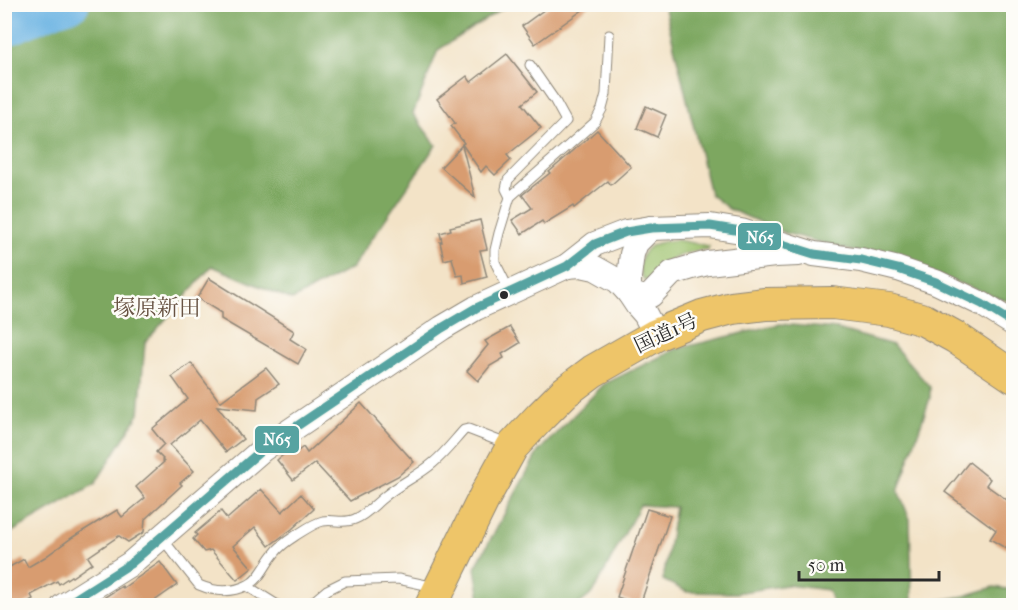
<svg xmlns="http://www.w3.org/2000/svg" width="1018" height="610" viewBox="0 0 1018 610" font-family="'IM FELL French Canon','Noto Serif JP',serif">
	<style>
		.green { fill: #9cc16c; stroke: #64764c; stroke-width: 1.5 }
		.forest { fill: #7da760; stroke: #546946; stroke-width: 1.5 }
		.lines { fill: none; stroke-linecap: round; stroke-linejoin: round }
		.river { stroke: #6cb4e3; stroke-width: 33 }
		.building { fill: #d89c6f }
		.service-casing { stroke: #8f8779; stroke-width: 11 }
		.tertiary-casing { stroke: #8f8779; stroke-width: 26 }
		.trunk-casing { stroke: #8f8779; stroke-width: 34 }
		.service { stroke: #fff; stroke-width: 9 }
		.tertiary { stroke: #fff; stroke-width: 24 }
		.trunk { stroke: #eec569; stroke-width: 32 }
		.bus-1-casing { stroke: #fdfcf7; stroke-width: 14 }
		.bus-1 { stroke: #56a3a1; stroke-width: 9 }
		.bus-dot { fill: #2b2b2b; stroke: #fdfcf7; stroke-width: 2 }
		.labels { text-anchor: middle; dominant-baseline: central; stroke-width: 5; stroke-linejoin: round; paint-order: stroke }
		.street-label { font-size: 20px; fill: #2b2b2b; stroke: #fdfcf7 }
		.quarter-label { font-size: 22px; fill: #685343; stroke: #fdfcf7 }
		.line-badge { stroke: #fdfcf7; stroke-width: 2 }
		.badge-label { font-size: 16px; text-anchor: middle; font-weight: bold; fill: #fff }
	</style>
	<rect width="100%" height="100%" fill="#fdfcf7"/>
	<filter id="ink" filterUnits="userSpaceOnUse"><feTurbulence type="fractalNoise" baseFrequency=".0167" numOctaves="2"/><feDisplacementMap in="SourceGraphic" scale="12" xChannelSelector="R" yChannelSelector="G"/><feConvolveMatrix kernelMatrix="1 2 1 2 8 2 1 2 1" color-interpolation-filters="sRGB"/></filter>
	<filter id="wash" filterUnits="userSpaceOnUse"><feTurbulence type="fractalNoise" baseFrequency=".008" numOctaves="4" result="noise"/><feDisplacementMap in="SourceGraphic" scale="24" xChannelSelector="R" yChannelSelector="G"/><feGaussianBlur stdDeviation="1.35" result="paint"/><feColorMatrix in="noise" values="0 0 0 0 0 0 0 0 0 0 0 0 0 0 0 0 0 1.4 0 .05"/><feComposite in="paint" operator="in"/></filter>
	<g filter="url(#wash)">
		<rect width="100%" height="100%" fill="#f3e3c7"/>
		<!-- green -->
		<path class="green" d="M 677,240 L 709,246 L 708,249 C 694,250 669,257 659,269 C 656,273 655,277 651,281 L 643,279 C 639,271 639,268 641,260 C 645,242 662,242 677,240 Z"/>
		<!-- forest -->
		<g class="forest">
			<polygon points="5,4 508,5 438,50 413,114 436,145 352,268 292,300 212,266 145,343 139,414 95,484 5,536"/>
			<polygon points="664,5 1013,5 1013,303 917,268 785,233 729,209 710,194"/>
			<polygon points="780,324 837,329 893,345 930,387 930,398 898,491 910,519 912,605 833,605 828,590 787,585 736,593 687,592 663,580 675,507 640,505 593,593 578,605 481,605 475,568 538,452 604,384 676,349"/>
			<polygon points="994,587 1013,590 1013,605 913,605 964,596"/>
		</g>
		<g class="lines">
			<!-- river -->
			<polyline class="river" points="4,31 56,9 73,4"/>
		</g>
		<g id="blocks">
			<!-- building -->
			<g class="building">
				<polygon points="552,4 591,4 535,44 522,26"/>
				<polygon points="507,54 537,92 522,104 541,128 507,155 511,160 495,175 486,166 481,172 462,144 464,143 451,126 455,123 437,99 467,76 471,82"/>
				<polygon points="646,106 666,115 657,137 637,128"/>
				<polygon points="597,130 631,167 611,185 608,181 574,208 573,206 544,224 542,221 522,234 512,220 532,208 522,195 550,173 549,172"/>
				<polygon points="462,145 475,197 441,167"/>
				<polygon points="480,220 487,249 480,250 487,277 464,283 463,275 457,276 452,258 444,260 440,242 442,242 440,233 451,230 450,227"/>
				<polygon points="209,278 294,331 290,339 306,349 298,364 221,319 221,313 197,298"/>
				<polygon points="510,327 520,343 502,354 504,358 490,366 478,381 467,371 488,345 485,341"/>
				<polygon points="191,363 220,402 266,368 279,384 258,398 257,410 217,406 243,439 226,452 200,420 170,445 194,471 180,483 182,485 145,519 144,532 128,542 119,536 88,557 92,563 72,577 71,576 59,584 57,581 31,595 33,599 21,606 4,606 4,570 24,559 28,567 45,557 73,537 117,510 122,517 145,498 136,487 164,462 162,460 163,459 156,452 164,444 152,429 188,399 172,377"/>
				<polygon points="361,403 414,462 398,476 350,501 315,463 293,480 277,460 294,446 298,451 303,447 307,453"/>
				<polygon points="969,462 990,479 986,485 1014,505 1014,539 1007,549 990,539 996,530 945,492"/>
				<polygon points="261,489 282,512 301,494 314,509 292,529 269,546 255,527 233,546 252,568 237,580 211,550 204,552 193,539 197,535 195,533 221,511 227,519"/>
				<polygon points="647,509 670,516 640,605 617,597"/>
				<polygon points="160,562 177,585 147,606 91,606 122,586 123,588"/>
			</g>
		</g>
	</g>
	<g filter="url(#ink)">
		<use href="#blocks" fill-opacity="0" stroke="#8f8779" stroke-width="1.5"/>
		<g class="lines">
			<!-- service casing -->
			<g class="service-casing">
				<g id="service">
					<polyline points="510,197 506,189 508,180 566,121 555,101 530,65"/>
					<polyline points="509,290 495,262 495,250 499,233 510,197 595,122 602,109 606,94 609,35"/>
					<path d="M 161,537 L 199,585 C 215,592 232,593 248,585 C 260,580 266,563 274,554 C 279,547 287,541 295,536 C 303,531 314,523 323,521 C 334,519 344,524 355,519 C 366,515 375,504 384,497 C 399,484 418,476 433,463 C 445,453 454,441 464,430 L 468,429 L 507,444"/>
					<polyline points="247,586 279,606"/>
					<polyline points="308,606 327,590 345,581 398,579 435,587"/>
				</g>
			</g>
			<!-- tertiary casing -->
			<g class="tertiary-casing">
				<g id="tertiary">
					<polyline points="651,228 636,243 632,254 629,277 629,293 637,305 645,314 656,335"/>
					<polyline points="567,266 581,265 595,268 618,281 629,293 644,298 651,295 672,273 689,268 708,263 775,255 799,254"/>
					<polyline points="63,606 130,564 263,449 442,328 476,308 567,266 595,244 626,232 651,228 710,226 741,231 814,254 861,260 898,269 936,282 982,304 1014,324"/>
				</g>
			</g>
			<!-- trunk casing -->
			<g class="trunk-casing">
				<polyline id="trunk" points="431,606 485,496 512,447 540,417 565,392 593,371 656,335 702,316 732,308 765,304 832,303 889,310 924,320 955,337 1014,377"/>
			</g>
			<!-- service -->
			<use href="#service" class="service"/>
			<!-- tertiary -->
			<use href="#tertiary" class="tertiary"/>
			<!-- trunk -->
			<use href="#trunk" class="trunk"/>
			<!-- bus-1 casing -->
			<g class="bus-1-casing">
				<polyline id="bus-1" points="64,606 130,564 263,449 442,328 476,308 567,266 595,244 626,232 651,228 710,226 741,231 814,254 861,260 898,269 936,282 982,304 1014,324"/>
			</g>
			<!-- bus-1 -->
			<use href="#bus-1" class="bus-1"/>
		</g>
	</g>
	<!-- markers -->
	<circle class="bus-dot" cx="504" cy="295" r="5"/>
	<g class="labels">
		<!-- street labels -->
		<g class="street-label">
			<text transform="translate(666 333) rotate(-25)">国道1号</text>
		</g>
		<!-- quarter labels -->
		<g class="quarter-label">
			<text x="157" y="308">塚原新田</text>
		</g>
	</g>
	<g class="line-badge">
		<rect x="737" y="222" width="45" height="29" rx="6" fill="#56a3a1"/>
		<rect x="254" y="425" width="46" height="29" rx="6" fill="#56a3a1"/>
	</g>
	<g class="badge-label">
		<text x="760" y="243">N65</text>
		<text x="277" y="445">N65</text>
	</g>
	<!-- margin -->
	<rect width="1018" height="610" fill="none" stroke="#fdfcf7" stroke-width="24"/>
	<!-- scale -->
	<path d="M799 571v9h140v-9" fill="none" stroke="#2b2b2b" stroke-width="3"/>
	<text x="808" y="571" font-size="18" fill="#2b2b2b" stroke="#fdfcf7" stroke-width="4.5" paint-order="stroke">50 m</text>
</svg>
